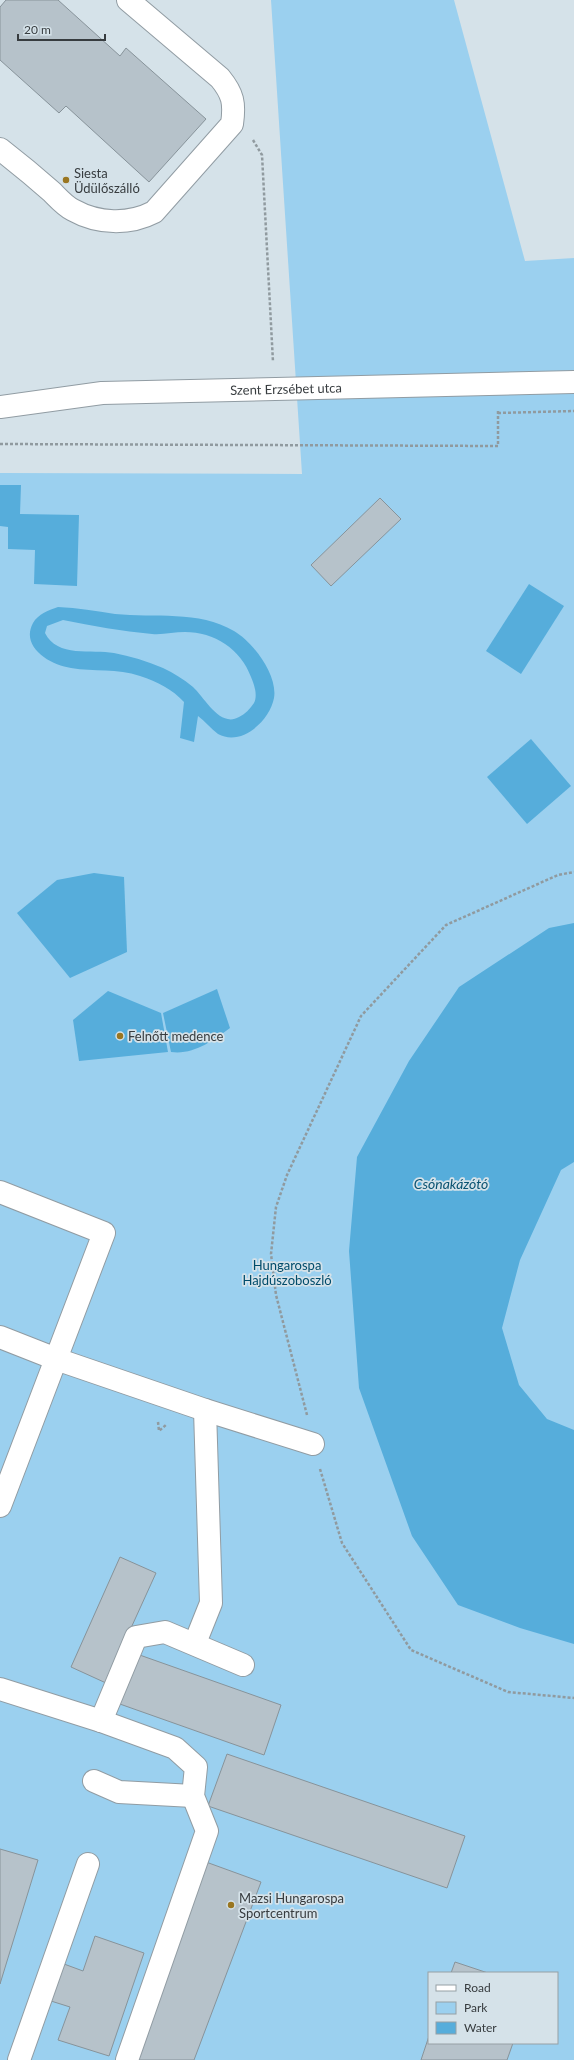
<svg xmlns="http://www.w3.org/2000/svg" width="574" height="2060" viewBox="0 0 574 2060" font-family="Lato,sans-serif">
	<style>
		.green { fill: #9bd0ef; fill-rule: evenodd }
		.water { fill: #56addb; fill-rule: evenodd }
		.building { fill: #b6c2ca; stroke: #87939a }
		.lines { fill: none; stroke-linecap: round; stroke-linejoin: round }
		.minor-casing { stroke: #919ca3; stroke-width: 24 }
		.path { stroke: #909a9f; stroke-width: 2.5; stroke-dasharray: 3 2; stroke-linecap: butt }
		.minor { stroke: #fff; stroke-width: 22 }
		.poi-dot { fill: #9a7621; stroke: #d5e2e9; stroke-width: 1.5 }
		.labels { text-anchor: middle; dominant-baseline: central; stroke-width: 3.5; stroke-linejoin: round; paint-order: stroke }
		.poi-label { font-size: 13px; fill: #373c3f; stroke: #d5e2e9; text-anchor: start }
		.street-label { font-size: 13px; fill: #373c3f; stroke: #d5e2e9 }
		.park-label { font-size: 13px; fill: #004c6b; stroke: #d5e2e9 }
		.water-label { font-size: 14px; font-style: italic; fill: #0b5372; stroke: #d5e2e9 }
	</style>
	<rect width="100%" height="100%" fill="#d5e2e9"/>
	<!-- green -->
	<path class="green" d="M 271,0 L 454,0 L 525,261 L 574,258 L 574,2060 L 0,2060 L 0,473 L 302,474 ZM 429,1973 L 557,1973 L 557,2043 L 429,2043 Z"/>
	<!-- water -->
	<g class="water">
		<polygon points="0,485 21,485 20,514 79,515 77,586 34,584 35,550 8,549 8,527 0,526"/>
		<polygon points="529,584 564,606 521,674 486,651"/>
		<path d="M 58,607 C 78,608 96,611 115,614 C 154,618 199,610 234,631 C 253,642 278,675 274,698 C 270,720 242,747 218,734 C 211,729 205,721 198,716 L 194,742 L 180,738 L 184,702 C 172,689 158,682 140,676 C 117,668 94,672 71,668 C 50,665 20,647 33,623 C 38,614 49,610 58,607 ZM 63,620 C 92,626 122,631 152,634 C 163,635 174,632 185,632 C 214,632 241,649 251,677 C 254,684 258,695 254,703 C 250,709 245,714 239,717 C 220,728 205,698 193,687 C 183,679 174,673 163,668 C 147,661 130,656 114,653 C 92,649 57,658 45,633 L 47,626 Z"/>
		<polygon points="531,739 571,786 527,824 487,777"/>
		<polygon points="94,873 124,877 127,952 70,978 17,913 57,880"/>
		<polygon points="574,923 574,1162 561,1170 520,1260 502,1328 519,1385 547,1419 574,1430 574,1644 520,1628 458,1605 412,1536 359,1388 349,1251 357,1157 409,1061 459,987 549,928"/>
		<path d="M 217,989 L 230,1028 C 212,1041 194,1055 171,1052 L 163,1013 Z"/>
		<polygon points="108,991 161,1013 168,1052 79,1061 73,1020"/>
	</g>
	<!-- building -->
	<g class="building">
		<polygon points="6,0 58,0 120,56 126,48 206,119 149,182 66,106 59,113 0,60 0,7"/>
		<polygon points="380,498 401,519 331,586 311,565"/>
		<polygon points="120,1557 156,1573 106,1683 71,1667"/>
		<polygon points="134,1653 281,1705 264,1755 117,1703"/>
		<polygon points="227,1754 465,1836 447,1888 208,1806"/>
		<polygon points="0,1849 38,1860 0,1984"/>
		<polygon points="206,1862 261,1882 194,2060 131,2060"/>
		<polygon points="95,1936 144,1953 109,2056 58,2040 70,2007 51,2001 64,1964 83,1971"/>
		<polygon points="455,1962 488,1973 451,1973"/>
		<polygon points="429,2036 429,2043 513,2043 507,2060 421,2060"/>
	</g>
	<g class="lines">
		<!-- minor casing -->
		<g class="minor-casing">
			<g id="minor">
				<path d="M 0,149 C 18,163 35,177 52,192 C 58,198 65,206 73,210 C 98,224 129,225 154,212 L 232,124 C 235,103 233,94 220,78 L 128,0"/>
				<path id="s1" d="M 0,407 L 102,393 L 574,382"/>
				<polyline points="0,1192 104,1233 56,1359 0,1337"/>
				<polyline points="0,1506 56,1359 205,1410 313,1444"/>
				<polyline points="195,1643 211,1603 205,1410"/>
				<polyline points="0,1689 101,1721 175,1748 196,1767 193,1796 207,1831 127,2060"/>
				<polyline points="101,1721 136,1637 165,1632 243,1665"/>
				<polyline points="94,1781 119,1792 193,1796"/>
				<polyline points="19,2060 88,1864"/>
			</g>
		</g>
		<!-- path -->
		<g class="path">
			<polyline points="253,140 262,155 273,362"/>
			<polyline points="498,413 574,411"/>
			<polyline points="0,444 498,446 498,410"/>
			<polyline points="307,1415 276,1295 271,1254 276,1207 287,1175 361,1016 446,925 558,875 574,872"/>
			<polyline points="158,1422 159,1431 167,1424"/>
			<polyline points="320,1469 342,1543 411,1650 508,1692 574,1698"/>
		</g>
		<!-- minor -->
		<use href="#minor" class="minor"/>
	</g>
	<!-- markers -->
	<g class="poi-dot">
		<circle cx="66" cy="180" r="4"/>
		<circle cx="120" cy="1036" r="4"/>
		<circle cx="231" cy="1905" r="4"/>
	</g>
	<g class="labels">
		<!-- poi labels -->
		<g class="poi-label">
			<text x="74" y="173">Siesta<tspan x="74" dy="15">Üdülőszálló</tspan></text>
			<text x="128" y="1036">Felnőtt medence</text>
			<text x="239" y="1898">Mazsi Hungarospa<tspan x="239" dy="15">Sportcentrum</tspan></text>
		</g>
		<!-- street labels -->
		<g class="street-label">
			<text stroke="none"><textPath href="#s1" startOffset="287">Szent Erzsébet utca</textPath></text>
		</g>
		<!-- park labels -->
		<g class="park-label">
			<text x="287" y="1265">Hungarospa<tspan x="287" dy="15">Hajdúszoboszló</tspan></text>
		</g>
		<!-- water labels -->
		<g class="water-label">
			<text x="451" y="1183">Csónakázótó</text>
		</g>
	</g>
	<!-- legend -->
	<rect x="428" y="1972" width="130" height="72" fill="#d5e2e9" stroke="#96a0a5"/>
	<rect x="436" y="1985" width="20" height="6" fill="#ffffff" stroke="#96a0a5"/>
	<text x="464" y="1992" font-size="12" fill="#373c3f">Road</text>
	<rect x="436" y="2002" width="20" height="12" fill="#9bd0ef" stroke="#96a0a5"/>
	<text x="464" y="2012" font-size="12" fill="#373c3f">Park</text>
	<rect x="436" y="2022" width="20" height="12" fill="#56addb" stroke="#96a0a5"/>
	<text x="464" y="2032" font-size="12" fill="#373c3f">Water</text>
	<!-- scale -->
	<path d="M18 34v6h87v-6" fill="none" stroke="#373c3f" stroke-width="2"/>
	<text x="24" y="34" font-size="12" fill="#373c3f" stroke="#d5e2e9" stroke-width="3" paint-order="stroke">20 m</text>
</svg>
